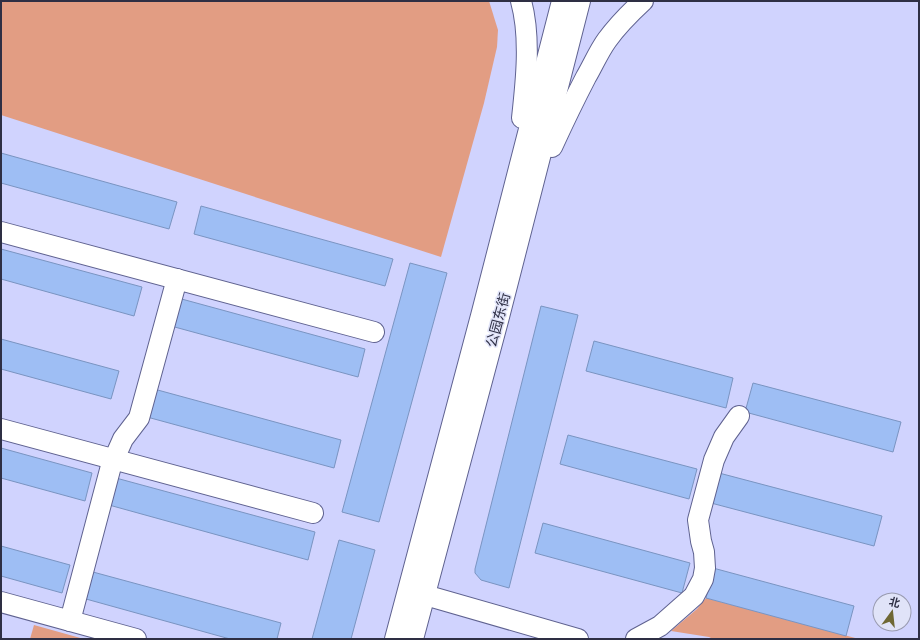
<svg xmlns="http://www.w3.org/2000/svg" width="920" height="640" viewBox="0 0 920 640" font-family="'Asap Condensed','Noto Sans SC',sans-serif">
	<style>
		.green { fill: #e29d83 }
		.building { fill: #9ebef4; stroke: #7a94c1 }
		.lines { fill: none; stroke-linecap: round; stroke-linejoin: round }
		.minor-casing { stroke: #5f6290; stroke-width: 22 }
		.minor { stroke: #fff; stroke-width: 20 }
		.labels { text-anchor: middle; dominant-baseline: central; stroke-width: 3; stroke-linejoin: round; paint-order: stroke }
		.street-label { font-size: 14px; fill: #2e2f44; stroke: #e0e3f8 }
	</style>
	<rect width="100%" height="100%" fill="#d0d3fe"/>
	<!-- green -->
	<g class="green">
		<polygon points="1,1 489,1 498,30 497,47 484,103 441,257 1,115"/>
		<polygon points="706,598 859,639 713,639 709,637 671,631 697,609"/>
		<polygon points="34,625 84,639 30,639"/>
	</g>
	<!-- building -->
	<g class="building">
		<polygon points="1,153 177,202 169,229 1,183"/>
		<polygon points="201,206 393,259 385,286 194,234"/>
		<polygon points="1,249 142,287 134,316 1,279"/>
		<polygon points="410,263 447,273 379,522 342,512"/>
		<polygon points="178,298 365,349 358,377 171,326"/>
		<polygon points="541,306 578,315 509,588 481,580 475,573 475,569"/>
		<polygon points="1,339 119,371 111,399 1,369"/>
		<polygon points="594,341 733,378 726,408 586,371"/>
		<polygon points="753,383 901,422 893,452 745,412"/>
		<polygon points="154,389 341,440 334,468 147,417"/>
		<polygon points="568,435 697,469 689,499 560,464"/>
		<polygon points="1,448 92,473 85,501 1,478"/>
		<polygon points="719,473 882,516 874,546 711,503"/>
		<polygon points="116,478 315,532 308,560 109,505"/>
		<polygon points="543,523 690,563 682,593 535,553"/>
		<polygon points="339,540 375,550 351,639 312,639"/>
		<polygon points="1,546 70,565 62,593 1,576"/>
		<polygon points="713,568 854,606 846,636 706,598"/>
		<polygon points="93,572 281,623 277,639 230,639 86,599"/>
	</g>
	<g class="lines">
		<!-- minor casing -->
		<g class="minor-casing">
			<g id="minor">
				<path d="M 521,1 C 531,37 526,82 522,118"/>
				<path d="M 552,147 C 563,123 574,100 586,77 C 593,65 599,51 607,40 C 618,25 630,13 643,1"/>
				<polyline points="1,232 374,332"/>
				<polyline points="1,429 313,513"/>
				<polyline points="425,595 578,639"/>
				<polyline points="1,602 136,639"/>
				<polyline points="70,621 111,466 123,439 139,418 177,279"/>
				<polyline points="395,639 482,312 562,1"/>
				<polyline points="413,639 499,317 580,1"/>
				<polyline points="636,639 660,626 694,596 703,579 705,568 704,552 701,541 698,520 714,460 724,437 739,416"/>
			</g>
		</g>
		<!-- minor -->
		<use href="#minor" class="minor"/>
	</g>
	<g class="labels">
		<!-- street labels -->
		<g class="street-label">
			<text transform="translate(498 320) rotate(-75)">公园东街</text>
		</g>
	</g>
	<!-- border -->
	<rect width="920" height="640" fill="none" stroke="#2e2f44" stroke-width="4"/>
	<!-- north arrow -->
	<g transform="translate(892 612) rotate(15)"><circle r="19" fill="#e0e3f8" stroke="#999bb0"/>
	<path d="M0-3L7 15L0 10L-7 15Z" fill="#6f6834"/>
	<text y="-6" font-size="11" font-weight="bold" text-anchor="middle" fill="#2e2f44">北</text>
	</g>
</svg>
